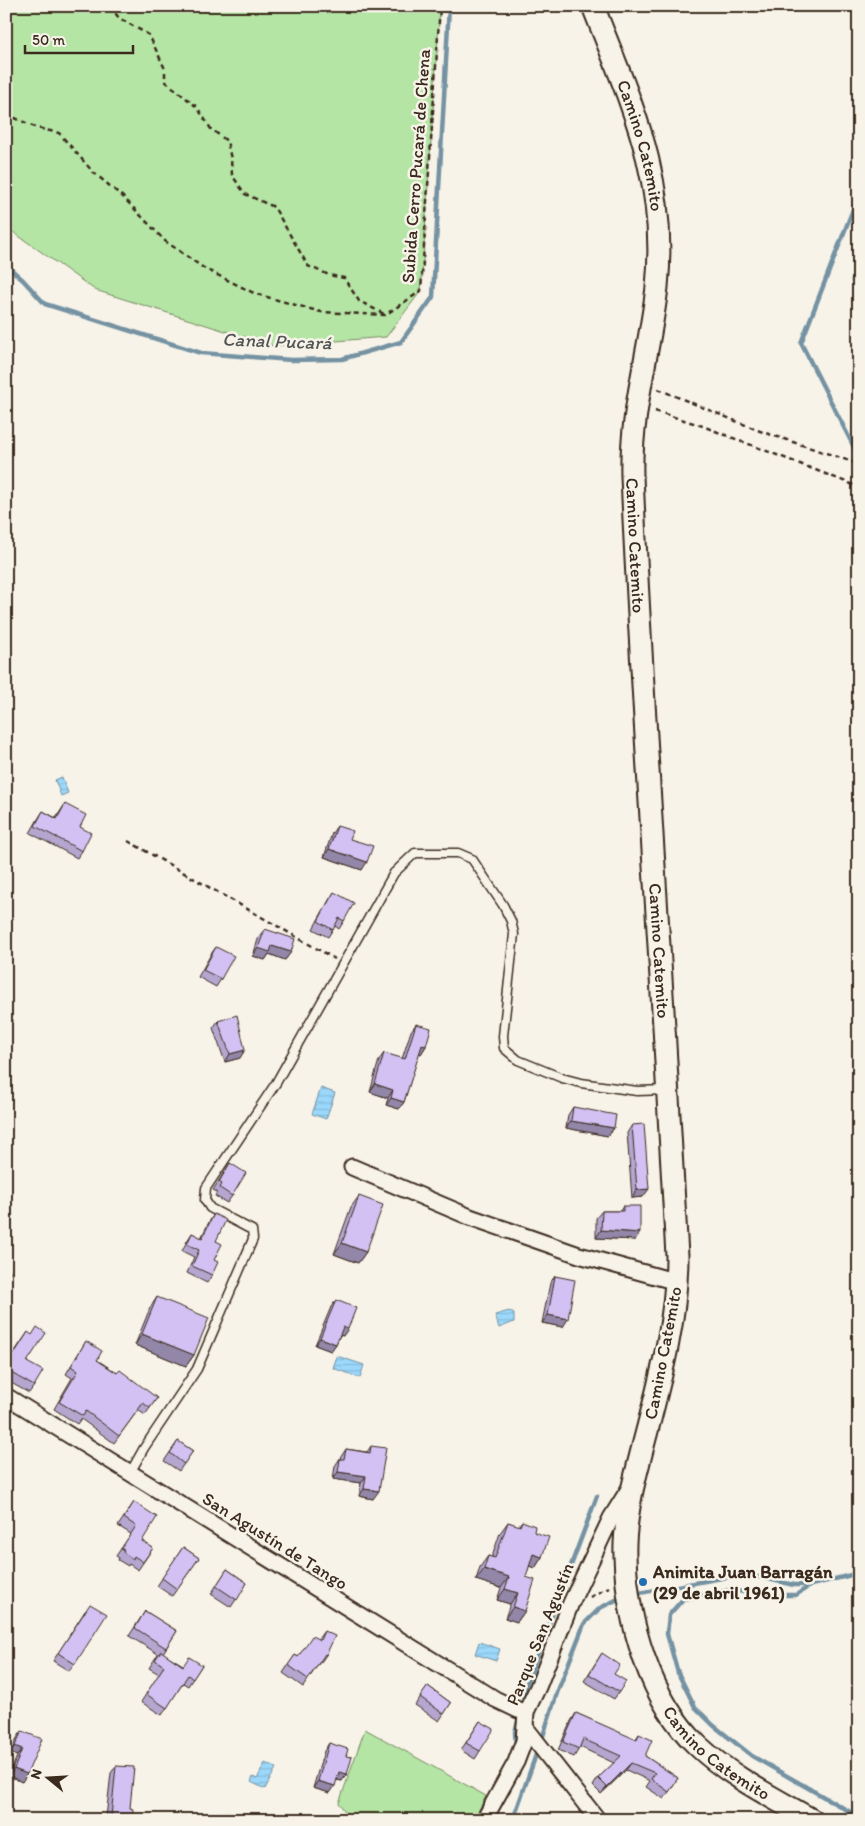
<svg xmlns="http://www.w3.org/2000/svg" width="865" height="1826" viewBox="0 0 865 1826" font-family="Itim,sans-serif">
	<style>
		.green { fill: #b4e5a5; stroke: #788862 }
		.water { fill: url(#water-rules); stroke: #7592a3 }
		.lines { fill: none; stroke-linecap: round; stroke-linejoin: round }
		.stream { stroke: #7592a3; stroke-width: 4.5 }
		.service-casing { stroke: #3b2a1e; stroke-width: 11 }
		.minor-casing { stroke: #3b2a1e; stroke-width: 19 }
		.secondary-casing { stroke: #3b2a1e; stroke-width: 25 }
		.path { stroke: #3b2a1e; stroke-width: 2.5; stroke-dasharray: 5 4; stroke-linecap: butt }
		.service { stroke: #f7f3e8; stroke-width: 8 }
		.minor { stroke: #f7f3e8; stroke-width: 15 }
		.secondary { stroke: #f7f3e8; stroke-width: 21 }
		.wall { fill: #b5a6d0; stroke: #3b2a1e }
		.shaded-wall { fill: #9387a9; stroke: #3b2a1e }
		.building { fill: #d2c1f2; stroke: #3b2a1e }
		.poi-dot { fill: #1f6fb2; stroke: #f7f3e8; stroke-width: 2 }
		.labels { text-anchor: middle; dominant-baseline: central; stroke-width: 5; stroke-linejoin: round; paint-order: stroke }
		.street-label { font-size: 18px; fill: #3b2a1e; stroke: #f7f3e8 }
		.poi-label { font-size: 18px; font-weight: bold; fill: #3b2a1e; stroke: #f7f3e8; text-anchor: start }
		.water-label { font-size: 19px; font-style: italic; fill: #535656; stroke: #f7f3e8 }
	</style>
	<defs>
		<pattern id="water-rules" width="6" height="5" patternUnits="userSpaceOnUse" patternTransform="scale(1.25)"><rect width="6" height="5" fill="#9bd8fc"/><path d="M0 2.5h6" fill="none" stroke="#86bad8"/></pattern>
	</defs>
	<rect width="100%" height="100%" fill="#f7f3e8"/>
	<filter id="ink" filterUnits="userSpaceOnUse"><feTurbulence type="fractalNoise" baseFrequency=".02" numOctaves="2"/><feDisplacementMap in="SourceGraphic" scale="10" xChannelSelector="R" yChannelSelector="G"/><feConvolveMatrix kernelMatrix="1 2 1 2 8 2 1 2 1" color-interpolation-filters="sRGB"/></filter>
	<g filter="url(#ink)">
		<!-- green -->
		<g class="green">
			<polygon points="6,6 440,6 421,291 386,337 273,346 95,290 6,227"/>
			<polygon points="365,1729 486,1796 474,1820 351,1820 339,1803"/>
		</g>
		<!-- water -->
		<g class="water">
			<polygon points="62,777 68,793 61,796 55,780"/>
			<polygon points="321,1088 335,1093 326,1119 312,1114"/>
			<polygon points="509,1311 514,1314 514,1322 499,1328 495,1315"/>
			<polygon points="337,1356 364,1365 360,1378 333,1368"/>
			<polygon points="479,1642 500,1649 496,1661 475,1654"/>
			<polygon points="265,1763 276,1768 265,1789 251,1782 253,1777 257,1779"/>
		</g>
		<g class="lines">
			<!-- stream -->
			<g class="stream">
				<polyline points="859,194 801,343 859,457"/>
				<polyline points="6,265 23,280 45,304 201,353 291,360 342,359 401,342 433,297 449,6"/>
				<polyline points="811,1585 796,1595 765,1595 730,1590 683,1599 669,1615 667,1634 678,1673 695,1707 713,1725 752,1756 859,1817"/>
				<polyline points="634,1594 738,1575 759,1577 794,1585 811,1585 859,1573"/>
				<polyline points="522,1696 597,1496"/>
				<polyline points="541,1742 557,1693 584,1624 600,1608 618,1599"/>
				<polyline points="516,1747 515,1732 518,1721"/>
				<polyline points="513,1820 538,1749"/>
			</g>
			<!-- service casing -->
			<g class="service-casing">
				<polyline id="service" points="130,1473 144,1448 197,1369 253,1239 252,1230 248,1228 210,1208 205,1200 206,1188 276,1083 394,873 415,853 458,853 472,859 503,905 511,921 514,934 503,1036 504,1048 518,1060 562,1078 581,1083 637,1091 666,1090"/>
			</g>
			<!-- minor casing -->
			<g class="minor-casing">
				<g id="minor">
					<polyline points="352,1167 470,1217 579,1255 677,1282"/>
					<polyline points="6,1396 495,1699 518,1710 526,1712"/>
					<polyline points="525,1727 598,1820"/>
					<polyline points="484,1820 516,1762 524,1741 526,1712 538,1687 571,1603 611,1518 629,1489"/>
				</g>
			</g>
			<!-- secondary casing -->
			<g class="secondary-casing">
				<g id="secondary">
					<path id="s1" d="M 593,6 C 631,104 668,179 657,287 C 650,351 630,412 632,476 C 640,660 653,844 664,1027 C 669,1103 672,1180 677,1256 C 677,1333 652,1407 634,1482 C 629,1502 624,1536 625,1556 C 627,1621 650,1701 698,1746 C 731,1777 774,1798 812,1820"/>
				</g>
			</g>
			<!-- path -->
			<g class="path">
				<polyline points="110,6 119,18 149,35 165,69 165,81 197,107 211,129 227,141 231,159 232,175 245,194 274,207 308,266 329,275 344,278 359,301 384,314"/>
				<polyline points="6,114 37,128 59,133 93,172 123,197 165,241 205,269 256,294 321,312 385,315 421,291 440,6"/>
				<polyline points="859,243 852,280 859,322"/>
				<polyline points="658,389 760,431 859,464"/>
				<polyline points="655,411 700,425 859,487"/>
				<polyline points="128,841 335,959"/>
				<polyline points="590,1597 609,1587"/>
			</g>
			<!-- service -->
			<use href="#service" class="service"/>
			<!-- minor -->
			<use href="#minor" class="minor"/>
			<!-- secondary -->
			<use href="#secondary" class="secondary"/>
		</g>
		<!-- wall -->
		<g class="wall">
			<polygon points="65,804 80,827 82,851 77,858 30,833 38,819 43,811 56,818"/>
			<polygon points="337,826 350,839 362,870 324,857 332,833"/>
			<polygon points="334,892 344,921 339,929 335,926 328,937 313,929 329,900"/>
			<polygon points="265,929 291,952 285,960 269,954 265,960 253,956 259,936"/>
			<polygon points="216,947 221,979 216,987 198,977 211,954"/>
			<polygon points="218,1021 240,1058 225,1062 213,1028"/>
			<polygon points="416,1024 426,1046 421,1054 419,1053 404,1102 399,1109 386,1105 388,1098 370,1092 379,1060 384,1053 402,1059 411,1031"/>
			<polygon points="573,1107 614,1128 608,1136 566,1128 568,1115"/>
			<polygon points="632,1125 643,1197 632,1198 627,1133"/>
			<polygon points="230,1163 232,1196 227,1203 215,1196 217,1192 213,1190"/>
			<polygon points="359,1196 366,1252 358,1263 334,1254 351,1207"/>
			<polygon points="623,1206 635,1240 596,1238 596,1218 602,1211 620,1211"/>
			<polygon points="214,1214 216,1241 212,1275 207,1283 187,1273 194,1257 182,1251 187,1241 192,1233 201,1238 209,1222"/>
			<polygon points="555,1276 563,1327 542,1323 550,1283"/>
			<polygon points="157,1297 194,1355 186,1366 135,1345 150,1308"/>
			<polygon points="336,1300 343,1336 340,1335 336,1344 331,1351 315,1345 331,1307"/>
			<polygon points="28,1332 27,1362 34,1386 29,1393 6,1380 6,1350 13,1354"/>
			<polygon points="86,1341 97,1360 157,1398 145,1415 138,1410 114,1443 81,1419 77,1424 54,1409 72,1378 66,1374"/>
			<polygon points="178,1441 193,1451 179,1471 164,1461"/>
			<polygon points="371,1446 373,1499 359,1496 361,1483 333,1479 335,1466 346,1449 367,1452"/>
			<polygon points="134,1502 142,1541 153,1548 138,1570 129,1564 128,1566 118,1560 119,1558 116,1556 131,1534 118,1526"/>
			<polygon points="522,1521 534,1532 542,1557 535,1568 529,1566 526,1577 525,1611 517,1622 505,1618 510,1604 497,1600 501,1588 476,1580 480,1567 488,1556 492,1557 500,1533 508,1522 518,1526"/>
			<polygon points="183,1547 199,1558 172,1596 157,1586"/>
			<polygon points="227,1569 247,1583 231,1607 211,1594"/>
			<polygon points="85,1611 75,1664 69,1671 53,1661"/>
			<polygon points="145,1611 177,1631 163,1653 183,1665 202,1665 188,1686 183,1683 162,1715 141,1702 159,1674 149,1668 158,1654 129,1636"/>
			<polygon points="324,1631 326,1655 321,1662 320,1662 303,1687 283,1673 295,1655 298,1657 318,1639"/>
			<polygon points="602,1653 614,1674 619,1692 614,1699 584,1681"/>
			<polygon points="428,1686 451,1703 439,1721 415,1705"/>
			<polygon points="576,1713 635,1740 639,1734 645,1756 678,1778 664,1799 646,1787 650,1781 626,1770 601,1794 593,1786 598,1778 614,1763 580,1747 574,1757 558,1750 571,1721"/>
			<polygon points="480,1721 480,1751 475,1759 461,1750"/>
			<polygon points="22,1731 22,1782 9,1776 17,1756 10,1753 17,1738"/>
			<polygon points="329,1743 346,1756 342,1781 336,1780 330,1793 313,1788 324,1751"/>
			<polygon points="116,1766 130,1808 132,1820 105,1820 106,1817 111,1773"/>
			<polygon points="205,1813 233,1820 200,1820"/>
		</g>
		<!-- shaded-wall -->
		<g class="shaded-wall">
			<polygon points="329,849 367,862 362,870 324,857"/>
			<polygon points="272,946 291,952 285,960 269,954 265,960 253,956 258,948"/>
			<polygon points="422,1045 426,1046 421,1054 417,1052"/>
			<polygon points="245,1050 240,1058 225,1062 230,1054"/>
			<polygon points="375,1084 393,1090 388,1098 370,1092"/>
			<polygon points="391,1098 404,1102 399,1109 386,1105"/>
			<polygon points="571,1121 614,1128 608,1136 566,1128"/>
			<polygon points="649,1189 643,1197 632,1198 637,1190"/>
			<polygon points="601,1230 640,1233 635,1240 596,1238"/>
			<polygon points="342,1243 366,1252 358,1263 334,1254"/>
			<polygon points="548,1315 568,1319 563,1327 542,1323"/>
			<polygon points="343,1327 348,1329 343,1336 338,1334"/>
			<polygon points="142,1334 194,1355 186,1366 135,1345"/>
			<polygon points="320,1338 336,1344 331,1351 315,1345"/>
			<polygon points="338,1472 366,1476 361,1483 333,1479"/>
			<polygon points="364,1489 379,1491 373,1499 359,1496"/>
			<polygon points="533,1554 542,1557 535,1568 526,1565"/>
			<polygon points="484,1569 509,1577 501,1588 476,1580"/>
			<polygon points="505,1589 518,1593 510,1604 497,1600"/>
			<polygon points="513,1607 525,1611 517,1622 505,1618"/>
			<polygon points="15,1746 22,1749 17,1756 10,1753"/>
			<polygon points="631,1763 626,1770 601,1794 607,1787"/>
			<polygon points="14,1769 27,1774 22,1782 9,1776"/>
			<polygon points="339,1772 347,1774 342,1781 334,1779"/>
			<polygon points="318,1781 335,1786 330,1793 313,1788"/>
		</g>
		<!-- building -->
		<g class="building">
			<polygon points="65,804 86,815 80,827 91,833 82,851 35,826 43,811 57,819"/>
			<polygon points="337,826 353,831 350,839 373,846 367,862 329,849"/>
			<polygon points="334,892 354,903 344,921 339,918 333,930 318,921"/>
			<polygon points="265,929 295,939 291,952 272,946 270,952 258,948"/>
			<polygon points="216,947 234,956 221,979 203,970"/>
			<polygon points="237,1015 245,1050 230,1054 218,1021"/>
			<polygon points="416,1024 431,1028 426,1046 422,1045 404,1102 391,1098 393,1090 375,1084 384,1053 405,1059"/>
			<polygon points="573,1107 616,1115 614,1128 571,1121"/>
			<polygon points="644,1124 649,1189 637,1190 632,1125"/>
			<polygon points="230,1163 246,1173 232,1196 220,1188 222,1184 219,1182"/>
			<polygon points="359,1196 383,1205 366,1252 342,1243"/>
			<polygon points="623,1206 640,1206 640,1233 601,1230 602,1211 623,1211"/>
			<polygon points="214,1214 226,1220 216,1241 222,1244 214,1260 218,1262 212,1275 192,1266 199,1250 187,1244 192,1233 202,1238"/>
			<polygon points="6,1268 11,1271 6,1280"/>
			<polygon points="555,1276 575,1280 568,1319 548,1315"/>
			<polygon points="157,1297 209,1318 194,1355 142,1334"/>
			<polygon points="336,1300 356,1308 348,1329 343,1327 336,1344 320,1338"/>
			<polygon points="37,1327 46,1333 27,1362 43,1371 34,1386 6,1370 6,1350 14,1354 28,1332 32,1335"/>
			<polygon points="86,1341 102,1351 97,1360 117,1373 120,1370 157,1398 150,1408 143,1403 119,1436 86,1411 83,1416 59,1402 78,1371 71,1366"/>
			<polygon points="178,1441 193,1451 184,1464 170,1453"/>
			<polygon points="371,1446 386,1448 379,1491 364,1489 366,1476 338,1472 340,1459 344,1459 346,1449 370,1453"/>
			<polygon points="134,1502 157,1517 142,1541 153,1548 143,1562 134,1556 133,1559 123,1552 124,1550 121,1549 136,1526 124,1518"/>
			<polygon points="522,1521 535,1526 534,1532 549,1537 542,1557 533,1554 526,1577 535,1580 525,1611 513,1607 518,1593 505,1589 509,1577 484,1569 488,1556 495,1558 508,1522 520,1526"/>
			<polygon points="183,1547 199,1558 177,1589 162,1578"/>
			<polygon points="227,1569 247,1583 237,1600 216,1586"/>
			<polygon points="90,1604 107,1614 75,1664 58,1653"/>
			<polygon points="145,1611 177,1631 166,1648 135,1628"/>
			<polygon points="324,1631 335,1636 326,1655 325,1654 308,1679 288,1665 295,1655 298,1657 312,1636 320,1640"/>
			<polygon points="161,1651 183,1666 189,1657 202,1665 193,1679 188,1675 167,1708 146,1694 164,1666 155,1660"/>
			<polygon points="602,1653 620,1665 614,1674 626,1681 619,1692 589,1674"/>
			<polygon points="428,1686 451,1703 444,1714 420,1697"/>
			<polygon points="576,1713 637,1740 639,1734 652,1740 645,1756 678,1778 669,1792 651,1779 655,1773 631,1763 607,1787 598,1778 621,1756 583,1739 579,1749 563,1742"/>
			<polygon points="480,1721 494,1729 480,1751 466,1743"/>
			<polygon points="22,1731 42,1739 27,1774 14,1769 22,1749 15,1746"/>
			<polygon points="329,1743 348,1749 346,1756 352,1757 347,1774 339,1772 335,1786 318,1781"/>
			<polygon points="116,1766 134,1767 130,1808 133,1809 132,1820 107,1820 107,1816 111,1817"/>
			<polygon points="229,1812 229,1819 233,1819 233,1820 205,1820 205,1813"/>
		</g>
	</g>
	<!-- markers -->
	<circle class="poi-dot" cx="643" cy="1582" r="5"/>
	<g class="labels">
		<!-- street labels -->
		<g class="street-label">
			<text stroke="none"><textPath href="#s1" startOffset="148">Camino Catemito</textPath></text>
			<text transform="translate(416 166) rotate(-86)">Subida Cerro Pucará de Chena</text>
			<text stroke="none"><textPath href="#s1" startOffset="552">Camino Catemito</textPath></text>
			<text stroke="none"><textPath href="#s1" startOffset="958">Camino Catemito</textPath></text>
			<text transform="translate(663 1353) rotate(-79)">Camino Catemito</text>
			<text transform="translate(275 1541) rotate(32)">San Agustín de Tango</text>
			<text transform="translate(540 1634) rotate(-68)">Parque San Agustín</text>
			<text stroke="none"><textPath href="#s1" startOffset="1796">Camino Catemito</textPath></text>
		</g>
		<!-- poi labels -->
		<g class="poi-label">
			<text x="653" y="1572">Animita Juan Barragán<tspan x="653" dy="21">(29 de abril 1961)</tspan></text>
		</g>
		<!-- water labels -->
		<g class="water-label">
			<text transform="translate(277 341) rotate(2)">Canal Pucará</text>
		</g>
	</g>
	<!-- margin -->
	<rect width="865" height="1826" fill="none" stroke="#f7f3e8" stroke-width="25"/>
	<rect x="12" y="12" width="840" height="1801" fill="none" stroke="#3b2a1e" stroke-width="2" filter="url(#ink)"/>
	<!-- north arrow -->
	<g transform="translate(48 1778) rotate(288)" stroke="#f7f3e8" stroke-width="4" paint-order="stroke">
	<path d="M0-4L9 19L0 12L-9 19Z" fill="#3b2a1e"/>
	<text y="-8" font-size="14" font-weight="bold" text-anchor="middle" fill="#3b2a1e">N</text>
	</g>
	<!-- scale -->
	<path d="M25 45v8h108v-8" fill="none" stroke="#3b2a1e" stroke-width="2.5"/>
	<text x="32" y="45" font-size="15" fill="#3b2a1e" stroke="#f7f3e8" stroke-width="4" paint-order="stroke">50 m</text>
</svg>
